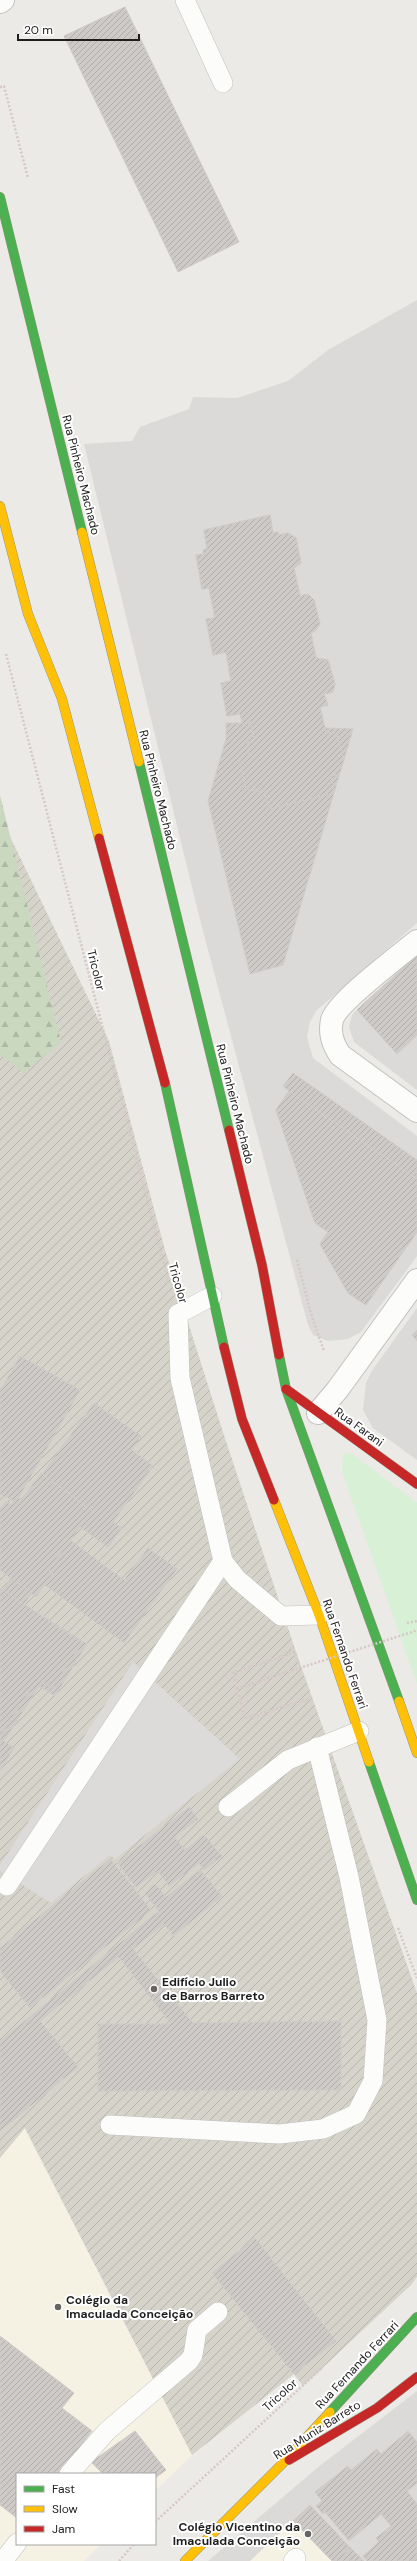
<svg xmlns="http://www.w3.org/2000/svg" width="417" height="2561" viewBox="0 0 417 2561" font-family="'DM Sans',sans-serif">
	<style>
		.residential { fill: #dbdad8 }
		.education { fill: #f5f2e4 }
		.construction { fill: url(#construction-furrows) }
		.forest { fill: url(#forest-firs) }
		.park { fill: #d8f0d5 }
		.parking { fill: #dcdbda }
		.building { fill: url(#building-hatch); stroke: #cfcbc9 }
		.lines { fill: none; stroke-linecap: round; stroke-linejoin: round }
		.lane-casing { stroke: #c2c1bf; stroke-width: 20 }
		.street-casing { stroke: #c2c1bf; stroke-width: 24 }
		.fast-casing { stroke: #959481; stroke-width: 10 }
		.slow-casing { stroke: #959481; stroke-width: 10 }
		.jam-casing { stroke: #959481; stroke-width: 10 }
		.path { stroke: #d5c8c7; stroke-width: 2.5; stroke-dasharray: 2 2; stroke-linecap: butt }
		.lane { stroke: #fcfcfb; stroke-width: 19 }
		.street { stroke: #fcfcfb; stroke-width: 22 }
		.fast { stroke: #4caf50; stroke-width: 9 }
		.slow { stroke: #ffc107; stroke-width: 9 }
		.jam { stroke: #c62828; stroke-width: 9 }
		.path-bridge { stroke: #d5c8c7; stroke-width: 2.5; stroke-dasharray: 2 2; stroke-linecap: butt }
		.poi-dot { fill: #666564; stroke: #fff; stroke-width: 1.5 }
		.labels { text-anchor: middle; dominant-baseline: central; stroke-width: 4; stroke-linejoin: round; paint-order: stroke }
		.street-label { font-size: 12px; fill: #1e1e1e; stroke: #fff }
		.poi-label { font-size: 12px; font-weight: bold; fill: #1e1e1e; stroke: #fff; text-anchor: start }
	</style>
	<defs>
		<pattern id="construction-furrows" width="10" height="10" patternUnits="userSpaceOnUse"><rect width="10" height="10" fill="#d5d3ca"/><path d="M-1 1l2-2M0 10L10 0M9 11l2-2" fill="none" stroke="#b6b5ad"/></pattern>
		<pattern id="forest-firs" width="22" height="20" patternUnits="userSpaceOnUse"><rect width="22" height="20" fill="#cad8bf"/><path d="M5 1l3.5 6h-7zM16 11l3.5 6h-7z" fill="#adb9a4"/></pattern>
		<pattern id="building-hatch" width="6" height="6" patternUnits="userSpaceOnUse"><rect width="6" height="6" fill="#cdcac8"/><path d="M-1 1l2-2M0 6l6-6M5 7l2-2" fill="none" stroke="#b0adab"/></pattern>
	</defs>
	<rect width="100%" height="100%" fill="#eceae7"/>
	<!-- residential -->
	<g class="residential">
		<polygon points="417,300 417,923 316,1011 310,1022 307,1037 313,1058 417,1136 417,1256 361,1332 348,1339 328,1341 313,1335 308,1325 199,916 84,444 132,441 140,427 189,409 193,397 237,398 288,381 328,350"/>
		<polygon points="417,956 417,1090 354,1042 349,1027 352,1015 364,1002"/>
		<polygon points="417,1308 417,1460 373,1428 363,1410 366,1383 371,1372"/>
		<polygon points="417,2391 417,2561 208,2561 317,2468"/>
	</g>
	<!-- education -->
	<g class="education">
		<polygon points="24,2128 192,2455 155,2491 155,2474 17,2474 17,2544 101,2544 84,2561 0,2561 0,2158"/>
		<polygon points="310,2505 364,2561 250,2561 293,2521"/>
	</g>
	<!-- construction -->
	<polygon class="construction" points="0,816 109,1041 165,1250 222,1429 295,1649 417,1993 417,2277 411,2285 303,2386 294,2374 192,2455 25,2128 0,2158"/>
	<!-- forest -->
	<polygon class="forest" points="0,795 61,1042 24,1073 0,1055"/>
	<!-- park -->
	<polygon class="park" points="351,1453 417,1503 417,1684 342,1472 343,1454"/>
	<!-- parking -->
	<polygon class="parking" points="133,1662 240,1759 115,1859 110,1855 51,1903 0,1871 0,1865"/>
	<!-- building -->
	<g class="building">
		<polygon points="125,7 239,242 178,272 64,36"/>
		<polygon points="270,515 273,533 278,532 279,535 288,533 296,538 301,563 294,568 300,596 308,594 314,600 320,624 315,631 311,633 316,658 328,660 335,684 333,692 324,694 328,705 320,707 325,728 353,729 283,965 250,974 208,801 226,739 226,723 242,723 240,714 227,716 221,683 231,681 226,652 213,655 206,619 215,618 209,588 202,589 196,555 204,554 203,550 207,549 204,530"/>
		<polygon points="270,515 273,533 278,532 279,535 288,533 296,538 301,563 294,568 300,596 308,594 314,600 320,624 315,631 311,633 316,658 328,660 335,684 333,692 324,694 328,705 320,707 326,733 333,732 337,735 344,761 341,767 335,770 336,775 331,776 334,793 269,809 264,791 259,793 257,789 252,791 246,789 239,758 249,753 247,742 254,741 251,722 243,725 240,714 227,716 221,683 231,681 226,652 213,655 206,619 215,618 209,588 202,589 196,555 204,554 203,550 207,549 204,530"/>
		<polygon points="417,955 417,1035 397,1054 357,1010"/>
		<polygon points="293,1073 417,1160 417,1232 366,1305 348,1293 320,1244 328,1232 315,1223 276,1110 289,1091 283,1086"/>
		<polygon points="289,1091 417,1179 417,1232 366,1305 348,1293 320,1244 328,1232 315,1223 276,1110"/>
		<polygon points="417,1330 417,1341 412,1335"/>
		<polygon points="20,1356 80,1390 18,1499 17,1497 14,1501 0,1494 0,1391"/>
		<polygon points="94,1403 141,1436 132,1450 153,1466 113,1522 122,1528 108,1547 80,1527 92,1511 42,1474"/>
		<polygon points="41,1473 92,1511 48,1570 53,1573 36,1597 0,1570 0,1509 6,1501 11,1505 17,1497 21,1500"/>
		<polygon points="70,1540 124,1580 148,1548 177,1569 124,1643 45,1585 53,1573 48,1570"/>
		<polygon points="11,1578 32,1593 24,1604 87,1644 55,1696 39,1686 4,1741 14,1748 0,1771 0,1588 3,1590"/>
		<polygon points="0,1588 82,1643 52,1688 38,1679 0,1736"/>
		<polygon points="189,1807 198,1819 174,1837 185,1850 204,1835 222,1856 204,1870 199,1863 169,1886 158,1871 136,1887 117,1863"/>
		<polygon points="110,1859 151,1910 30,2008 0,1971 0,1948"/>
		<polygon points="200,1870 222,1896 174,1936 164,1924 133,1949 193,2023 341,2021 341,2090 98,2091 98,2024 171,2024 119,1957 40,2021 78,2067 0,2131 0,2041 159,1911 145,1893 155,1884 166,1897"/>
		<polygon points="255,2238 336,2341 294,2374 212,2273"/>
		<polygon points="0,2336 74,2393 62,2408 92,2431 59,2474 17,2474 17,2518 0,2505"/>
		<polygon points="135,2431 166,2470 155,2478 155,2474 103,2474 91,2462"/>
		<polygon points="408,2431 417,2442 417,2483 407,2491 417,2504 417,2561 367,2561 363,2556 379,2542 376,2538 391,2526 381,2514 349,2541 325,2512 323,2514 316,2506 322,2501 315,2492 348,2466 351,2470 377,2449 381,2454"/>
		<polygon points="310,2505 350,2547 340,2561 332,2561 293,2521"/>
		<polygon points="350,2547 364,2561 340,2561"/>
	</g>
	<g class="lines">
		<!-- lane casing -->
		<g class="lane-casing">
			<g id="lane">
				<polyline points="185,0 223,83"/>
				<polyline points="212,1296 178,1314 180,1378 223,1561 237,1579 281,1616 319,1615"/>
				<polyline points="228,1807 288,1760 359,1731"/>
				<polyline points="7,1886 223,1561"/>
				<polyline points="110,2125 280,2134 323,2129 356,2114 373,2081 377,2020 349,1877 317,1747"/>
				<polyline points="69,2474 107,2431 189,2361 193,2355 197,2330 218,2312"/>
				<polyline points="3,2561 17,2543"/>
				<polyline points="293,2561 296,2558"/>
			</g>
		</g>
		<!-- street casing -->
		<g class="street-casing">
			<g id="street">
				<polyline points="0,2 3,0"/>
				<path d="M 417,941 C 399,956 337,1002 332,1020 C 329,1034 333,1044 340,1055 L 417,1111"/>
				<polyline points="318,1413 338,1389 417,1280"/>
			</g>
		</g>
		<!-- fast casing -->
		<g class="fast-casing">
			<g id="fast">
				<polyline points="0,197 82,532"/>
				<polyline points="139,762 229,1130"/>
				<polyline points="165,1083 224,1347"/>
				<polyline points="279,1355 286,1389 399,1701"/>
				<polyline points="369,1762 417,1900"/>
				<polyline points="330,2412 417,2317"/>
			</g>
		</g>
		<!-- slow casing -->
		<g class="slow-casing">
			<g id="slow">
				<polyline points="0,506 28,614 62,699 99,838"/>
				<polyline points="82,532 139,762"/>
				<polyline points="274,1500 319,1615 369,1762"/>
				<polyline points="399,1701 417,1753"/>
				<polyline points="185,2561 282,2464 330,2412"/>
			</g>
		</g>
		<!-- jam casing -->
		<g class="jam-casing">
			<g id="jam">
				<polyline points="99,838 165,1083"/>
				<polyline points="229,1130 262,1265 279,1355"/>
				<polyline points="224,1347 242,1419 274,1500"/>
				<polyline points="286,1389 417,1484"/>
				<polyline points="289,2460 377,2408 417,2377"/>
			</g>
		</g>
		<!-- path -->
		<g class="path">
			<polyline points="0,87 4,86 28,178"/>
			<polyline points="6,654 169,1284"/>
			<polyline points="297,1260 312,1317 324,1351"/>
			<polyline points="407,1623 417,1621"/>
			<polyline points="410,1633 417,1630"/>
			<polyline points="292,1647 299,1665"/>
			<polyline points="295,1652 233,1673 245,1718 313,1698"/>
			<polyline points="237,1689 284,1673"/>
			<polyline points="398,1928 417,1978"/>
			<polyline points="155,2522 323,2367"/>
			<polyline points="119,2561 134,2544"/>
		</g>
		<!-- lane -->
		<use href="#lane" class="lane"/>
		<!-- street -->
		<use href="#street" class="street"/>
		<!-- fast -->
		<use href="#fast" class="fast"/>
		<!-- slow -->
		<use href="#slow" class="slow"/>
		<!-- jam -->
		<use href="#jam" class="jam"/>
		<!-- path-bridge -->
		<polyline class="path-bridge" points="284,1673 409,1633"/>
	</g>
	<!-- markers -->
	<g class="poi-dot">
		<circle cx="154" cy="1989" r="4"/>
		<circle cx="58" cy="2307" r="4"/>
		<circle cx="308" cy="2534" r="4"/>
	</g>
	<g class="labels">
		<!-- street labels -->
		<g class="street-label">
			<text transform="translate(81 475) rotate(76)">Rua Pinheiro Machado</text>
			<text transform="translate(158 790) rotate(76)">Rua Pinheiro Machado</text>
			<text transform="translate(96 970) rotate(76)">Tricolor</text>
			<text transform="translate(235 1104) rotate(76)">Rua Pinheiro Machado</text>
			<text transform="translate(178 1283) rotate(74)">Tricolor</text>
			<text transform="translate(359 1427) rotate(36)">Rua Farani</text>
			<text transform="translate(345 1654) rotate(71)">Rua Fernando Ferrari</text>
			<text transform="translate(357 2365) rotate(-47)">Rua Fernando Ferrari</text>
			<text transform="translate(280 2395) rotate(-42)">Tricolor</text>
			<text transform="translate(317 2430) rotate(-32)">Rua Muniz Barreto</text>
		</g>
		<!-- poi labels -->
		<g class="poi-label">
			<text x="162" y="1982">Edifício Julio<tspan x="162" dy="14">de Barros Barreto</tspan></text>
			<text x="66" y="2300">Colégio da<tspan x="66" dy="14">Imaculada Conceição</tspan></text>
			<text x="300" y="2527" text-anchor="end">Colégio Vicentino da<tspan x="300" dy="14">Imaculada Conceição</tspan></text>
		</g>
	</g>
	<!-- legend -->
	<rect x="16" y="2473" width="140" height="72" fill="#ffffff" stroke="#a5a5a5"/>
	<rect x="24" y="2486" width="20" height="6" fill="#4caf50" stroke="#a5a5a5"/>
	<text x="52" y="2493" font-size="12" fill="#1e1e1e">Fast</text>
	<rect x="24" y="2506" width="20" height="6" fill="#ffc107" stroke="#a5a5a5"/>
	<text x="52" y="2513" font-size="12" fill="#1e1e1e">Slow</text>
	<rect x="24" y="2526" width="20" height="6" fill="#c62828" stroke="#a5a5a5"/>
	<text x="52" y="2533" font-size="12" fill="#1e1e1e">Jam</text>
	<!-- scale -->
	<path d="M18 34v6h121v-6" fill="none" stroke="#1e1e1e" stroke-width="2"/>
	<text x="24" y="34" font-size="12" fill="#1e1e1e" stroke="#ffffff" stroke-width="3" paint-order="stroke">20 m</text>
</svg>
